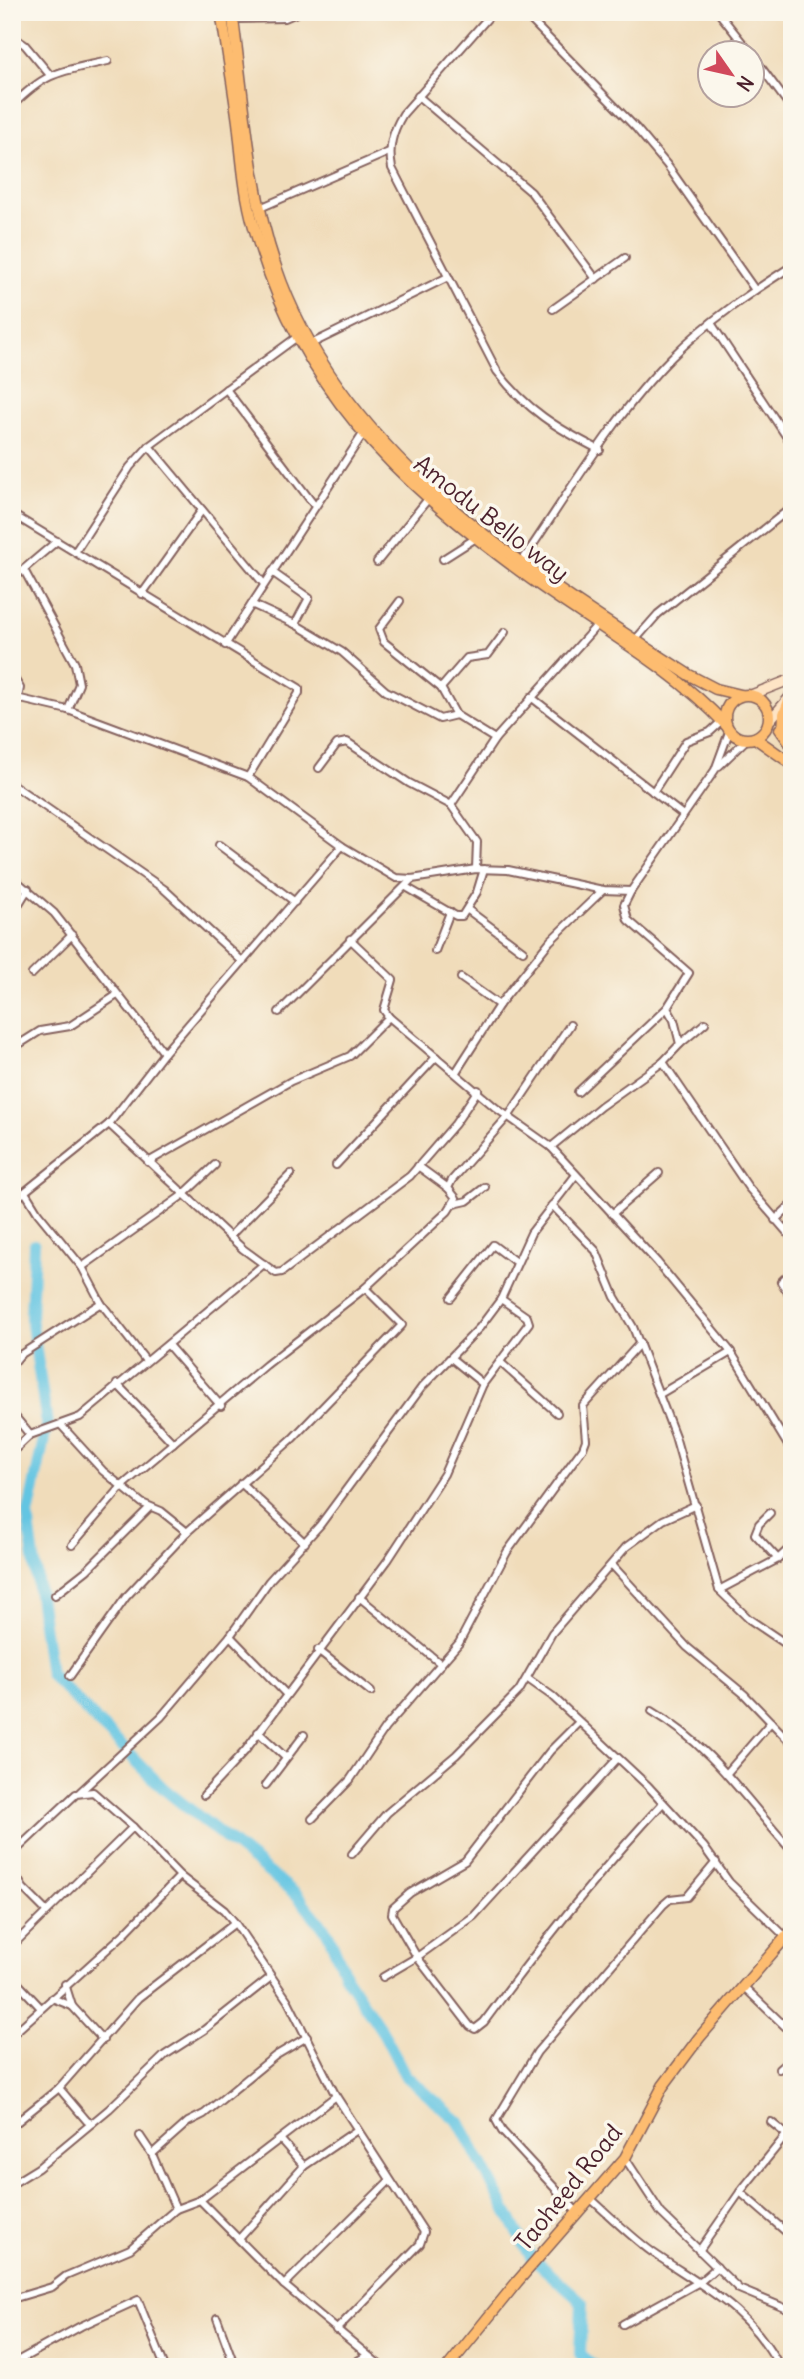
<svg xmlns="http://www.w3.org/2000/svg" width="804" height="2379" viewBox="0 0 804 2379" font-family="Delius,sans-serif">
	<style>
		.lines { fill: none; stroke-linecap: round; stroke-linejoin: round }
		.river { stroke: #64c5e2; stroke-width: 12 }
		.street-casing { stroke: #84615d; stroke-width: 10 }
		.secondary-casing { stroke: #84615d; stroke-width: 12 }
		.primary-casing { stroke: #84615d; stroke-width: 13 }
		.street { stroke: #fff; stroke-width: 6 }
		.secondary { stroke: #fee4c5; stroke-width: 9 }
		.primary { stroke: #fdbc6f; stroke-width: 10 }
		.labels { text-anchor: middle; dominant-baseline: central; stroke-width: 7; stroke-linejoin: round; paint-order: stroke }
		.street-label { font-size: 24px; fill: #4a1f2b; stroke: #fbf7ec }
	</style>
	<rect width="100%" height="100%" fill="#fbf7ec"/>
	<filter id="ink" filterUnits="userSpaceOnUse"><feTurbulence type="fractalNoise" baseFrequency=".0143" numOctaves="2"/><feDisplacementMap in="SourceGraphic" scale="14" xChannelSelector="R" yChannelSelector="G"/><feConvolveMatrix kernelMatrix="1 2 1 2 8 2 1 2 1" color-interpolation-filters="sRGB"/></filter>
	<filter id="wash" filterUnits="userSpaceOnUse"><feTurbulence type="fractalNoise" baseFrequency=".00686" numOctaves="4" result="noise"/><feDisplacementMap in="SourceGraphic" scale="28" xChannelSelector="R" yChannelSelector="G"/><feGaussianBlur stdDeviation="1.57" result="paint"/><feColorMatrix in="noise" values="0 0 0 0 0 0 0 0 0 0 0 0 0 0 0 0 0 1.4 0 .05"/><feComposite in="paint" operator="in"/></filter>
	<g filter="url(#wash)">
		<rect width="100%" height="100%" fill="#f0dcba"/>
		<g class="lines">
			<!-- river -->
			<polyline class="river" points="34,1245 31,1318 47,1424 28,1516 50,1674 164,1789 297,1895 328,1933 346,1977 384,2034 405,2075 459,2122 531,2257 582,2302 580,2354 595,2367"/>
		</g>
	</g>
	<g filter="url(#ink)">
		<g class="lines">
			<!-- street casing -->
			<g class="street-casing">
				<g id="street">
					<path d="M 493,12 L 403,114 C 392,132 388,148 392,168 L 497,371 C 525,409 558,429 600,450"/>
					<polyline points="523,12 636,128 667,165 755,290"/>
					<polyline points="718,12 750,52"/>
					<polyline points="233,19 285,18 299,12"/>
					<polyline points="12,36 25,45 50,75"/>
					<polyline points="752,55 792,109"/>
					<polyline points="418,96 531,192 596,279"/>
					<path d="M 12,106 C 48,70 60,72 108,61"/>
					<polyline points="260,208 389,152"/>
					<polyline points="553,309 625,258"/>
					<polyline points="711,323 792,445"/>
					<polyline points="311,344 448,277"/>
					<polyline points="226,389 314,505"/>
					<polyline points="149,446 264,584"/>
					<polyline points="12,514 299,688 299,693 248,777"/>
					<polyline points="75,552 130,467 149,446 297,337"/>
					<polyline points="443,559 476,538"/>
					<polyline points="377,562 428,499"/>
					<path d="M 520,564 C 567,496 614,415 672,357 C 707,322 750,293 792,266"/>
					<polyline points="24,570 75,664 79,684 68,710"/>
					<polyline points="272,572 309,598 295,624"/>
					<polyline points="12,579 57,541"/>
					<polyline points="142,594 202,510"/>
					<polyline points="400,601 379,629 384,642 441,688 456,715 495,739"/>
					<polyline points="251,604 295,624 342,652 386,691 440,719 456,715"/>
					<polyline points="636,639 658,614 792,507"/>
					<polyline points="225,645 363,434"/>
					<polyline points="12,675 20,688 18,697"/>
					<polyline points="441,688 467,658 488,655 505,632"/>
					<polyline points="12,697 68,710 248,777 342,846 396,878 412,879 476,869 508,870 603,890 631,891 715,770 729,732"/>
					<polyline points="531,697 683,815"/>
					<polyline points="719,766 746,740"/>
					<polyline points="319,768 337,744 347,742 409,783 451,805 477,842 476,869"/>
					<polyline points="12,784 164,889 243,962"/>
					<polyline points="653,792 686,741 710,732 722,721"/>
					<polyline points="451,805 495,739 598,624"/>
					<polyline points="219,845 295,902"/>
					<polyline points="12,877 54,913 164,1053"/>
					<polyline points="406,887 456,916 462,916 477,892 484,869"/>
					<polyline points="631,891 624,905 628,920 689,973 667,1008 674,1020 680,1044 663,1062 748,1187 792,1238"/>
					<polyline points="468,910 523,951"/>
					<polyline points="12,915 28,889"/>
					<polyline points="350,939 393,980 384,1010 389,1017 496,1108 551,1147 657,1262 731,1352 792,1452"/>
					<polyline points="435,951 450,912"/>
					<polyline points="32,974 72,935"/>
					<polyline points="461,978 499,1005"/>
					<polyline points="279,1012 412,879"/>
					<polyline points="21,1043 40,1031 70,1026 117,995"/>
					<polyline points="680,1044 705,1023"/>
					<polyline points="456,1072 499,1005 550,941 603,890"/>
					<polyline points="578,1092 667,1008"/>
					<polyline points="109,1124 243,1249 276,1273 282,1272 410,1176 455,1124 478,1090"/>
					<polyline points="551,1147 601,1106 663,1062"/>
					<polyline points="148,1162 291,1081 350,1056 389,1017"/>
					<polyline points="336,1165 436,1057"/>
					<polyline points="418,1166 448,1188"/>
					<polyline points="25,1192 38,1213 82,1267 101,1303 146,1361"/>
					<polyline points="12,1202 109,1124 164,1053 342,846"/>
					<polyline points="454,1204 467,1201 485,1187"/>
					<polyline points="552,1205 596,1251 615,1297 633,1327 675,1436 719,1590 749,1619 792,1648"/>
					<polyline points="612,1214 659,1173"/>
					<polyline points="775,1220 792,1204"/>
					<polyline points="229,1237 291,1174"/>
					<polyline points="82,1267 183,1195 215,1165"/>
					<polyline points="792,1271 781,1282 792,1298"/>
					<polyline points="451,1298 493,1245 517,1263"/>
					<polyline points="168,1345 221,1406"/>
					<polyline points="451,1358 483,1384"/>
					<polyline points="500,1362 557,1413"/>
					<polyline points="12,1365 20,1355 101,1303"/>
					<polyline points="117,1384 173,1443"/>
					<polyline points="660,1394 731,1352"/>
					<polyline points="12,1413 30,1435"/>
					<polyline points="61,1425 103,1471 142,1503 161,1511 187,1532"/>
					<polyline points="12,1452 30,1435 80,1417 264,1264"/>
					<polyline points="241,1483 305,1543"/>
					<polyline points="770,1513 759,1524 755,1534 778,1559"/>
					<polyline points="72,1545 123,1485 266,1365 365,1288 448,1211 456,1198 448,1188 452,1180 510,1114 570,1025"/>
					<polyline points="613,1566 687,1647 744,1694 792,1744"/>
					<polyline points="719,1590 778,1559 792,1546"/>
					<polyline points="55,1595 87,1570 149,1508"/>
					<polyline points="359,1597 441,1664"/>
					<polyline points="230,1636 286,1694"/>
					<polyline points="318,1650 371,1692"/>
					<polyline points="70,1676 126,1597 187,1532 293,1438 402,1325 365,1288"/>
					<polyline points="528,1679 552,1696 648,1786 704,1847 729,1882 792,1943"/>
					<path d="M 652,1711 C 713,1747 745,1799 792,1851"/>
					<path d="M 578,1723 L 550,1751 L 465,1861 L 410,1893 L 393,1908 L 392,1914 L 417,1957 L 470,2026 L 475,2029 L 484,2022 C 540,1946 598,1872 663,1803"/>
					<polyline points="258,1732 285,1757"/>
					<polyline points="727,1773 771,1722"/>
					<polyline points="266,1785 304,1735"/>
					<polyline points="80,1792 161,1717 230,1636 269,1581 320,1525 422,1387 480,1327 501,1299 531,1233 575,1176"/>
					<polyline points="204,1795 245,1751 388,1560 444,1474 483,1384 529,1323 527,1317 501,1299"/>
					<polyline points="312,1819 350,1780 385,1728 459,1643 507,1552 583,1448 586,1440 583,1406 640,1343"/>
					<polyline points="12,1854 76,1794 93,1792 133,1827 180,1876 224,1910 235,1923 288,2001 336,2096 424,2232 420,2244 336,2330"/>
					<polyline points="352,1854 387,1813 456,1755 519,1691 552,1633 626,1547 663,1520 696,1505"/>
					<polyline points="12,1869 23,1888 46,1911"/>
					<polyline points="12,1946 133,1827"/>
					<polyline points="12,1977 40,2007"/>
					<polyline points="383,1977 417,1957 474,1916 617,1759"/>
					<polyline points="65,1984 72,2006 103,2040"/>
					<polyline points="744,1987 792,2033"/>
					<polyline points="52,1998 72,2006"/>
					<polyline points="12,2035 124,1934 180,1876"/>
					<polyline points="779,2069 792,2058"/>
					<polyline points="59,2088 87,2121 92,2123"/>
					<polyline points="771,2122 792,2139"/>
					<polyline points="12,2126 59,2088 138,1998 235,1923"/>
					<polyline points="140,2136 152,2154 176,2209 200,2200 284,2285 382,2367"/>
					<polyline points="152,2154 188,2122 204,2114 275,2056 307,2037"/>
					<polyline points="625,2158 661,2213 739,2289 792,2311"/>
					<polyline points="304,2166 357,2130"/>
					<polyline points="12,2184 38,2168 109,2109 165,2055 204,2030 271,1977"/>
					<polyline points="740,2192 792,2237"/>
					<path d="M 590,2198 C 610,2216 630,2236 652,2252 C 704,2288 748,2307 780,2367"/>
					<polyline points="200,2200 336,2096"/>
					<polyline points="577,2212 502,2131 496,2120 537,2052 663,1905 670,1899 687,1897 716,1862"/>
					<polyline points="239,2239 304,2166 281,2140"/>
					<polyline points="699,2251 740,2192 787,2134"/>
					<polyline points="284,2285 389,2181"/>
					<polyline points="12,2299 52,2287 66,2276 130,2249 176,2209"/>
					<polyline points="217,2318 235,2367"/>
					<polyline points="623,2324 701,2281 717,2267"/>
					<polyline points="12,2364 81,2326 138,2300 165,2367"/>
					<polyline points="347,2367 366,2356"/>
				</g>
			</g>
			<!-- secondary casing -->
			<g class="secondary-casing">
				<g id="secondary">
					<polyline points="751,695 792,679"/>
					<polyline points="770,720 789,698"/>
				</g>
			</g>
			<!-- primary casing -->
			<g class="primary-casing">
				<g id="primary">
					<path d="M 221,12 C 227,49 233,85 238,122 C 242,157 244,193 254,227 C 298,386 394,479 524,574 C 592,624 668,663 726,725"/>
					<path d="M 232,12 C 244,97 248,186 276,267 C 340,456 530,573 689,675 L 716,689 L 741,695"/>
					<circle cx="747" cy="717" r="22"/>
					<polyline points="780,729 792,746"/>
					<polyline points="783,732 784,714 791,695"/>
					<polyline points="755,738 792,764"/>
					<polyline points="448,2367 517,2282 625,2158 663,2086 699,2038 792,1930"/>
				</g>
			</g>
			<!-- street -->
			<use href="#street" class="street"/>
			<!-- secondary -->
			<use href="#secondary" class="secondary"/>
			<!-- primary -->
			<use href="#primary" class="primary"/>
		</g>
	</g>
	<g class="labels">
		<!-- street labels -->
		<g class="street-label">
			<text transform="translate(492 518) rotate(38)">Amodu Bello way</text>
			<text transform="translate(568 2187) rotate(-51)">Taoheed Road</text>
		</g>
	</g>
	<!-- margin -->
	<rect width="804" height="2379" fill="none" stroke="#fbf7ec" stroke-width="42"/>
	<!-- north arrow -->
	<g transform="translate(731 74) rotate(124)"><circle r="33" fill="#fbf7ec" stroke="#b4a19f" stroke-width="2"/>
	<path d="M0-5L12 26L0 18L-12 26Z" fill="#d1495b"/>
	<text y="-10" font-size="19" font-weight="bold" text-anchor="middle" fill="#4a1f2b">N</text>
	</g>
</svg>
